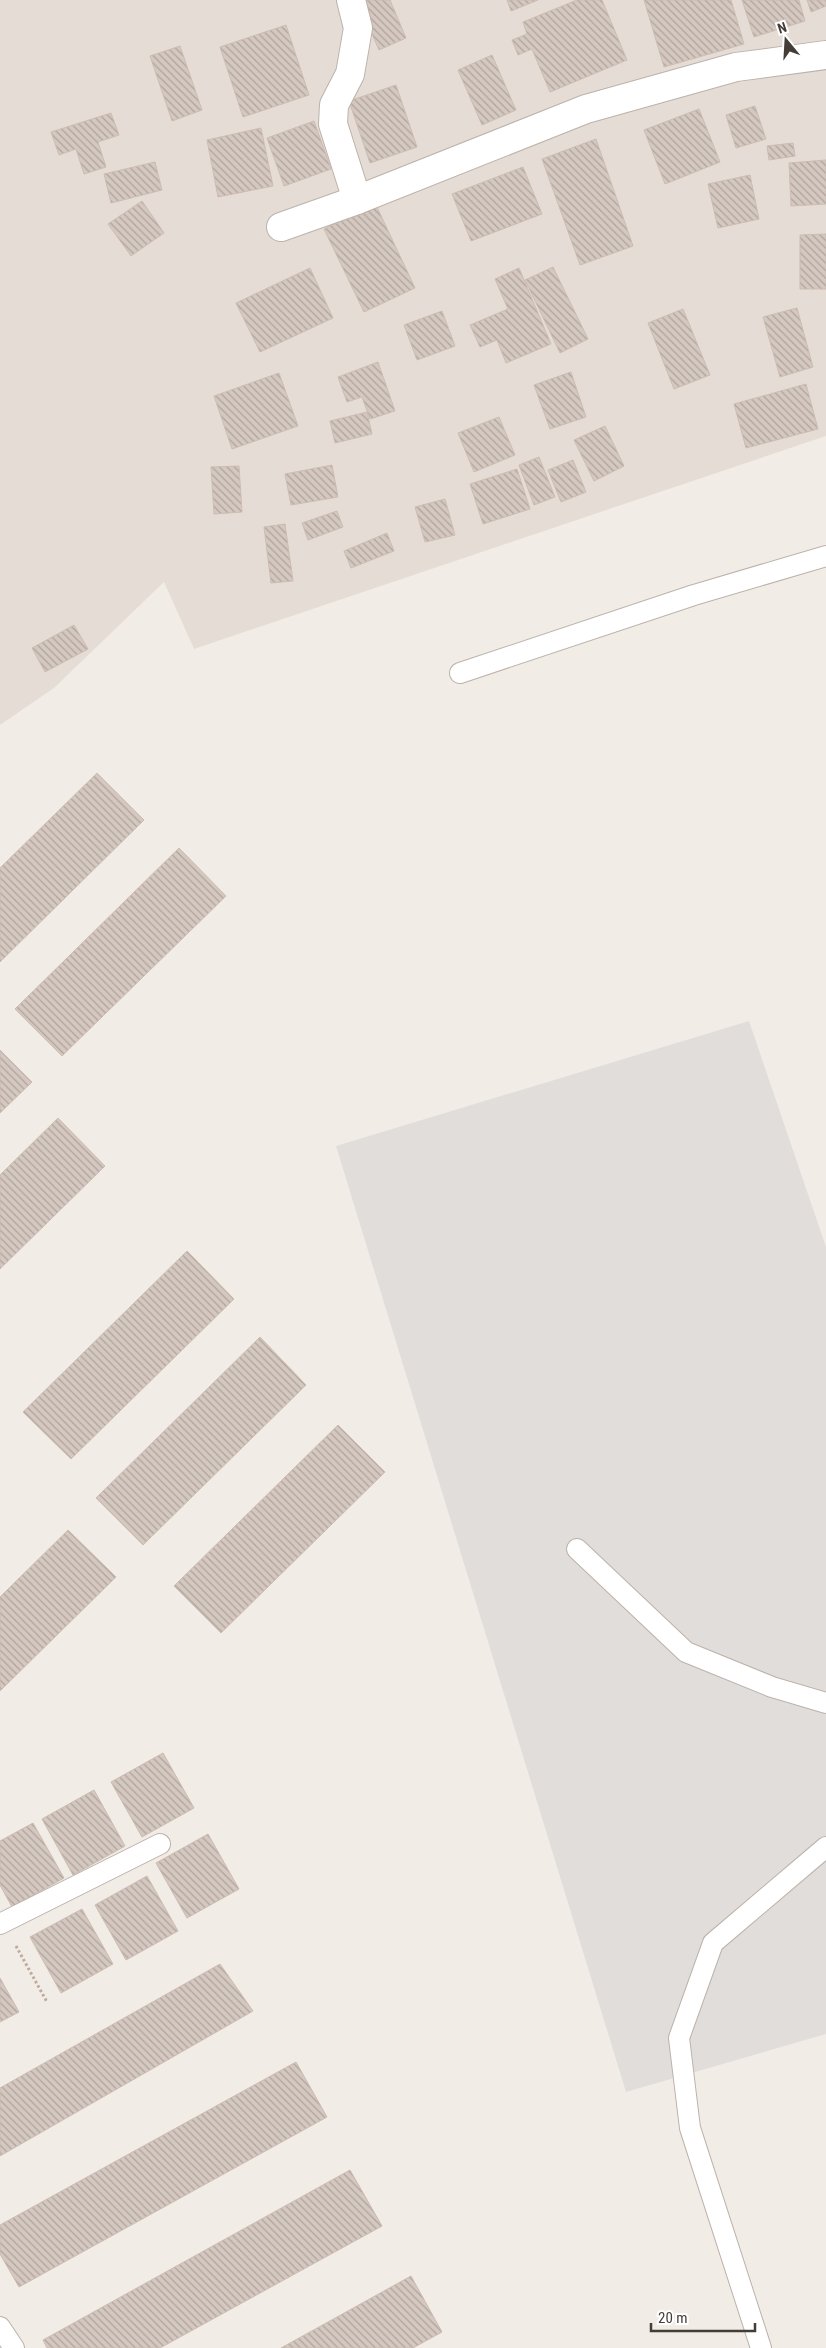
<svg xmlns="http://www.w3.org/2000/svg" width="826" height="2348" viewBox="0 0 826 2348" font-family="'Roboto Condensed',sans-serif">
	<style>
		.residential { fill: #e5ddd5 }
		.parking { fill: #e0dddb }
		.building { fill: url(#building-back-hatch); stroke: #cdbcb1 }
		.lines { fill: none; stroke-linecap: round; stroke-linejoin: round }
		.service-casing { stroke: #bcb2aa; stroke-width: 22 }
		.minor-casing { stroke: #bcb2aa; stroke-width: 30 }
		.path { stroke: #bdab9c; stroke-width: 3; stroke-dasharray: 2.5 2.5; stroke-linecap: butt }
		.service { stroke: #fff; stroke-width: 20 }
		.minor { stroke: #fff; stroke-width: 28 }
	</style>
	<defs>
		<pattern id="building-back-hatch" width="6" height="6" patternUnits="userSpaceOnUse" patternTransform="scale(1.25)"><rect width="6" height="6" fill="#d5c8c0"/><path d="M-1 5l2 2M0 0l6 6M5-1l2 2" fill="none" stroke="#aea49d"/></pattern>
	</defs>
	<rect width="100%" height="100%" fill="#f2ece7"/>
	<!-- residential -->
	<polygon class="residential" points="0,0 826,0 826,436 194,649 164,582 54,688 0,725"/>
	<!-- parking -->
	<polygon class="parking" points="749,1021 826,1247 826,2034 626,2092 336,1146"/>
	<!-- building -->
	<g class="building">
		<polygon points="357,0 390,0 406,38 379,50"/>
		<polygon points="507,0 538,0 511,11"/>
		<polygon points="577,0 602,0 627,60 550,92 532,49 518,55 512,40 527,34 523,22"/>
		<polygon points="644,0 731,0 744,44 664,67"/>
		<polygon points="742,0 799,0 805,21 754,37"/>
		<polygon points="807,0 826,0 826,6 811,12"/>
		<polygon points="286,25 309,95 243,117 220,47"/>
		<polygon points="180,46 202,110 172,121 150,56"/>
		<polygon points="492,55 516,110 482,125 458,70"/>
		<polygon points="396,85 417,147 370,163 349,101"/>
		<polygon points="755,106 766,139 736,148 726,115"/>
		<polygon points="699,109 720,162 665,184 644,130"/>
		<polygon points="111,113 119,135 98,142 106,167 84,174 76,149 59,155 51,132"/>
		<polygon points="314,121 331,169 284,186 267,138"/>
		<polygon points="261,128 273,186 218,197 207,140"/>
		<polygon points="596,139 633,246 580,265 542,159"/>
		<polygon points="793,143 795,156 769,160 767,146"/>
		<polygon points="826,160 826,204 791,206 789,163"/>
		<polygon points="155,162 162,190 111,203 104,174"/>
		<polygon points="523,167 542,214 471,241 452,194"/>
		<polygon points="750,175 759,219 718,228 708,184"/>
		<polygon points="142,201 164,233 131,256 108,224"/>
		<polygon points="376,205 415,288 364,312 324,229"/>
		<polygon points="826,234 826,289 800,289 800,235"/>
		<polygon points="553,267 588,339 560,353 525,280"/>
		<polygon points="310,268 333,318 260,352 236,303"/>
		<polygon points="519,268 551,344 506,363 497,340 480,347 470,325 508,309 495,279"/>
		<polygon points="797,308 813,367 780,377 763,317"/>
		<polygon points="683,309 710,375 674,389 648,323"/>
		<polygon points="442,311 455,346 417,360 404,325"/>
		<polygon points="378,362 395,411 370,419 362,397 347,402 338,377"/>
		<polygon points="571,372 586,417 550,429 534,385"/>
		<polygon points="279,373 298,426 232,449 214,396"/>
		<polygon points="806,384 818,429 746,448 734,404"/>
		<polygon points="367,412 372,434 335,443 330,421"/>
		<polygon points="499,417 515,455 474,472 458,433"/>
		<polygon points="605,426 624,466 594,481 574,440"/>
		<polygon points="539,457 555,497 534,505 519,465"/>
		<polygon points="573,460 586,492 561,502 548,470"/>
		<polygon points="332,465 338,497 291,505 285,474"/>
		<polygon points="239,466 242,512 214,514 211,467"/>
		<polygon points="517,469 530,509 483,524 470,484"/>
		<polygon points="445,499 455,535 425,542 415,507"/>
		<polygon points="337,511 343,527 308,540 302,523"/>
		<polygon points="285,524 293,581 271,583 264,527"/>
		<polygon points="387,533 394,551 351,568 344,551"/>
		<polygon points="74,625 88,649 45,672 32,648"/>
		<polygon points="97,773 144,820 0,962 0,868"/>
		<polygon points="179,848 226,896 62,1056 15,1009"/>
		<polygon points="0,1050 32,1082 0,1113"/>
		<polygon points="58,1118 105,1166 0,1269 0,1175"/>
		<polygon points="187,1251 234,1299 71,1459 23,1412"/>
		<polygon points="260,1337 306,1385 143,1545 96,1498"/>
		<polygon points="338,1425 385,1472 221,1633 174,1586"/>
		<polygon points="68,1530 116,1577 0,1691 0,1597"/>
		<polygon points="163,1753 194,1808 142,1837 111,1782"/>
		<polygon points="94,1790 125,1846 73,1875 42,1819"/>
		<polygon points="33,1823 64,1878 12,1907 0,1885 0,1841"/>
		<polygon points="208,1834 239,1889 187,1918 156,1863"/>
		<polygon points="147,1876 178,1931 126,1960 95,1905"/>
		<polygon points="82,1909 113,1964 61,1993 30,1937"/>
		<polygon points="220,1964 253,2011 0,2156 0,2088"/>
		<polygon points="0,1978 19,2012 0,2022"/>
		<polygon points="296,2062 327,2117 19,2287 0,2254 0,2225"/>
		<polygon points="350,2170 382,2226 160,2348 47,2348 43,2340"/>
		<polygon points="411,2276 442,2332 413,2348 281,2348"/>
	</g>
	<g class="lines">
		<!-- service casing -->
		<g class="service-casing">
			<g id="service">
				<polyline points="460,673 694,595 826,556"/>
				<polyline points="577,1549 686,1652 772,1687 826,1703"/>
				<polyline points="0,1924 160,1844"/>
				<polyline points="0,2327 14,2348"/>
				<polyline points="761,2348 690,2128 679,2038 713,1943 826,1847"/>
			</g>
		</g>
		<!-- minor casing -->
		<g class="minor-casing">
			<g id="minor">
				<polyline points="351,0 358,28 350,74 334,105 333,124 357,200"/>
				<polyline points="281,227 357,200 586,109 736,67 826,55"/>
			</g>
		</g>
		<!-- path -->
		<polyline class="path" points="16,1946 47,2002"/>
		<!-- service -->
		<use href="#service" class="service"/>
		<!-- minor -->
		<use href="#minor" class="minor"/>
	</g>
	<!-- north arrow -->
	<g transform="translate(786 40) rotate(342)" stroke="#ffffff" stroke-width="4" paint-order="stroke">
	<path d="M0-4L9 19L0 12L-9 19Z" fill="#443c36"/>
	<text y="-8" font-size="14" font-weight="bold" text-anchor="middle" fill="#443c36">N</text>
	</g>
	<!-- scale -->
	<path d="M651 2323v8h104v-8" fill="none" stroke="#443c36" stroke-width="2.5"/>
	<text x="658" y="2323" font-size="15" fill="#443c36" stroke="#ffffff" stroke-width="4" paint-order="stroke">20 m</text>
</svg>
